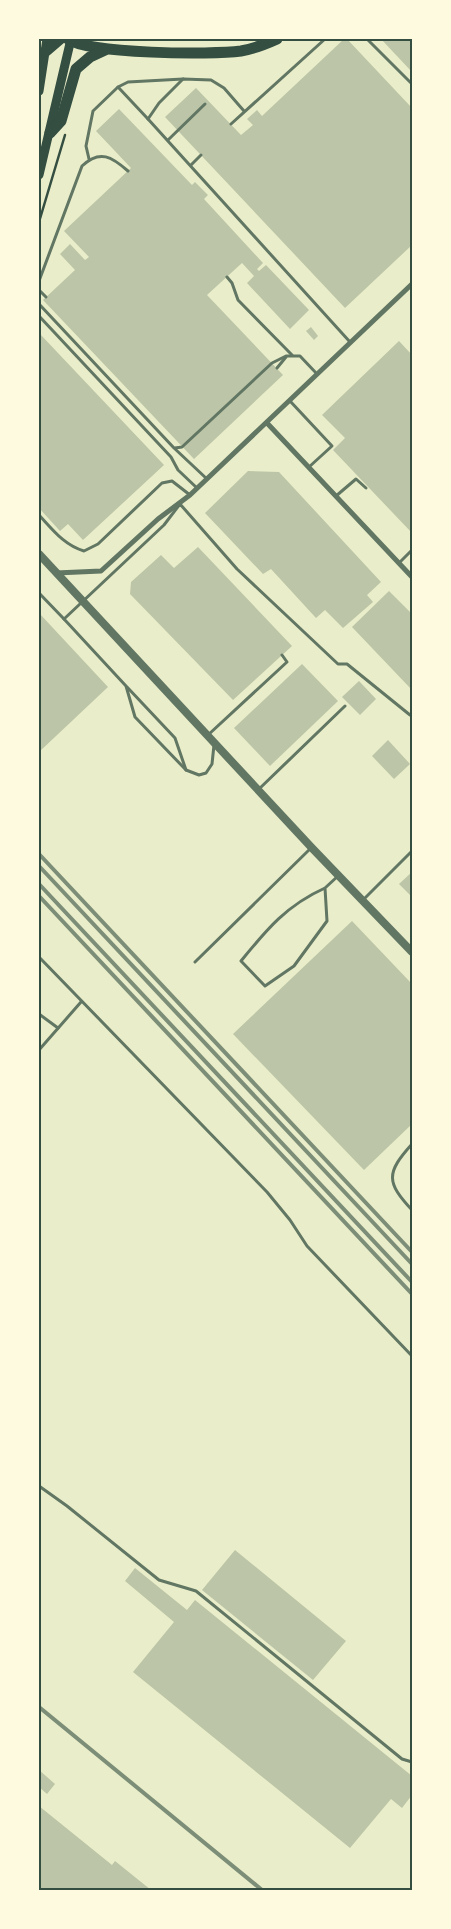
<svg xmlns="http://www.w3.org/2000/svg" width="451" height="1929" viewBox="0 0 451 1929" font-family="'DejaVu Sans',sans-serif">
	<style>
		.building { fill: #bcc5a7 }
		.lines { fill: none; stroke-linecap: round; stroke-linejoin: round }
		.path { stroke: #344e41; stroke-width: 2.5 }
		.service { stroke: #617663; stroke-width: 3 }
		.minor { stroke: #617663; stroke-width: 5 }
		.tertiary { stroke: #617663; stroke-width: 8 }
		.secondary { stroke: #344e41; stroke-width: 9 }
		.motorway { stroke: #344e41; stroke-width: 11 }
		.rail { stroke: #7c8e77; stroke-width: 4 }
		.neatline { fill: none; stroke: #344e41; stroke-width: 2 }
	</style>
	<rect width="100%" height="100%" fill="#e9edc9"/>
	<!-- building -->
	<g class="building">
		<polygon points="344,39 347,39 412,108 412,245 345,308 165,117 196,88 241,135 253,125 247,119 257,110 262,116"/>
		<polygon points="381,39 412,39 412,72"/>
		<polygon points="119,109 192,185 195,182 208,195 204,199 263,263 257,269 259,271 266,265 309,310 290,329 247,283 254,276 242,263 207,295 283,375 194,459 43,300 75,270 60,254 70,244 85,260 89,257 64,231 131,168 96,131"/>
		<polygon points="311,327 318,336 314,340 306,331"/>
		<polygon points="40,334 164,465 83,540 68,524 60,531 39,508"/>
		<polygon points="399,341 412,355 412,533 333,450 345,438 322,415"/>
		<polygon points="248,471 279,472 381,582 367,595 373,602 343,628 325,610 316,618 271,569 263,574 205,513"/>
		<polygon points="198,547 292,646 233,700 130,594 131,582 161,555 174,568"/>
		<polygon points="389,591 412,614 412,690 352,627"/>
		<polygon points="39,613 108,687 39,752"/>
		<polygon points="302,664 338,701 270,766 234,728"/>
		<polygon points="359,681 376,699 360,715 342,697"/>
		<polygon points="388,740 410,764 394,779 372,756"/>
		<polygon points="412,872 412,897 399,884"/>
		<polygon points="352,921 412,984 412,1124 364,1170 233,1034"/>
		<polygon points="235,1550 346,1641 313,1680 202,1590"/>
		<polygon points="135,1568 187,1610 195,1600 412,1776 412,1795 402,1808 391,1799 350,1848 133,1672 174,1622 125,1581"/>
		<polygon points="39,1770 55,1784 47,1794 39,1787"/>
		<polygon points="39,1806 112,1865 115,1861 151,1890 39,1890"/>
	</g>
	<g class="lines">
		<!-- path -->
		<polyline class="path" points="39,222 65,135"/>
		<!-- service -->
		<g class="service">
			<polyline points="367,39 412,84"/>
			<polyline points="244,111 224,88 211,80 183,79 159,103 148,119 350,342"/>
			<polyline points="148,119 118,87 128,82 183,79"/>
			<polyline points="231,124 325,39"/>
			<polyline points="168,140 205,104"/>
			<polyline points="89,159 86,146 93,111 118,87"/>
			<polyline points="191,165 201,155"/>
			<polyline points="227,277 232,283 238,300 292,355"/>
			<path d="M 39,281 L 82,166 C 100,149 112,157 128,171"/>
			<polyline points="39,290 46,297"/>
			<polyline points="39,304 174,448 207,479"/>
			<polyline points="39,316 171,457 178,470 197,488"/>
			<polyline points="277,368 286,357"/>
			<polyline points="290,401 332,446 309,467"/>
			<polyline points="175,448 182,447 272,363 286,356 300,356 317,374"/>
			<polyline points="336,496 356,479 366,488"/>
			<path d="M 39,515 C 53,530 64,545 84,551 L 98,544 L 162,483 L 172,481 L 190,495"/>
			<polyline points="399,563 412,550"/>
			<polyline points="39,593 64,619"/>
			<polyline points="127,687 175,738 186,770"/>
			<polyline points="208,735 287,662 282,655"/>
			<polyline points="214,745 212,764 206,773 199,775 186,770 135,717 126,686 64,619 164,525 180,504 237,569 338,664 347,664 410,715 412,714"/>
			<polyline points="259,789 345,706"/>
			<path d="M 325,888 C 287,905 267,929 241,961 L 265,986 L 294,966 L 327,921 L 325,888 L 338,876"/>
			<polyline points="363,900 412,851"/>
			<polyline points="39,957 267,1192 290,1220 307,1246 412,1356"/>
			<polyline points="195,962 311,848"/>
			<polyline points="39,1014 58,1028"/>
			<polyline points="39,1050 81,1002"/>
			<path d="M 412,1144 C 386,1173 386,1182 412,1210"/>
			<polyline points="39,1486 67,1506 159,1580 196,1591 402,1759 412,1762"/>
		</g>
		<!-- minor -->
		<g class="minor">
			<polyline points="267,423 412,577"/>
			<polyline points="56,573 101,571 158,519 190,495 412,284"/>
		</g>
		<!-- tertiary -->
		<polyline class="tertiary" points="39,554 312,848 412,952"/>
		<!-- secondary -->
		<g class="secondary">
			<polyline points="39,91 47,39"/>
			<polyline points="39,175 71,39"/>
		</g>
		<!-- motorway -->
		<g class="motorway">
			<path d="M 68,39 C 89,54 212,55 241,51 C 253,49 266,44 277,39"/>
			<polyline points="46,51 60,39"/>
			<polyline points="50,133 61,121 76,69 90,57 105,50"/>
		</g>
		<!-- rail -->
		<g class="rail">
			<polyline points="39,854 412,1252"/>
			<polyline points="39,866 412,1264"/>
			<polyline points="39,884 412,1282"/>
			<polyline points="39,896 412,1294"/>
			<polyline points="39,1707 262,1890"/>
		</g>
	</g>
	<!-- border -->
	<rect width="451" height="1929" fill="none" stroke="#fefae0" stroke-width="80"/>
	<rect x="40" y="40" width="371" height="1849" class="neatline"/>
</svg>
